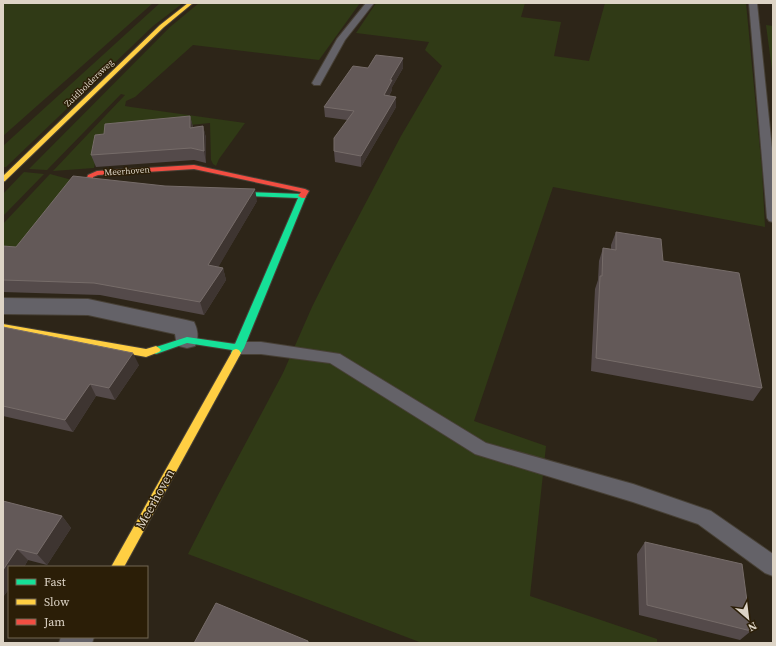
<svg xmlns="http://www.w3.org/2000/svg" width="776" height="646" viewBox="0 0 776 646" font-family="'Source Serif 4',serif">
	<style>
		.green { fill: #303a16 }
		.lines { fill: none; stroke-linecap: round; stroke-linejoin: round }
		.lane-casing { stroke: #474036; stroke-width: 2 }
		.street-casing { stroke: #474036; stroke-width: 2 }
		.fast-casing { stroke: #474036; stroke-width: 2 }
		.slow-casing { stroke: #474036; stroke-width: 2 }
		.jam-casing { stroke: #474036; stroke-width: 2 }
		.lane { fill: #646268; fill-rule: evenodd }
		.street { fill: #646268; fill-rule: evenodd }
		.fast { fill: #16e098; fill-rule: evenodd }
		.slow { fill: #ffcf43; fill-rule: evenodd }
		.jam { fill: #f24e42; fill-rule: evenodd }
		.wall { fill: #544a4a }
		.shaded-wall { fill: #3e3531 }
		.building { fill: #635958; stroke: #766c69 }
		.labels { text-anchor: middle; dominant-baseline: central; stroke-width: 3; stroke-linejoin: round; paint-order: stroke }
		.far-street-label { font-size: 9px; fill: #ddd4c6; stroke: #2b1e07 }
		.near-street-label { font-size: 13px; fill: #ddd4c6; stroke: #2b1e07 }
	</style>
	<rect width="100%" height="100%" fill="#2d2518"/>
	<!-- green -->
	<g class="green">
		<polygon points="3,3 153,3 3,136"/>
		<polygon points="160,3 183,3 153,26 6,167 3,167 3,146"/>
		<polygon points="199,3 360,3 319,60 193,45 135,97 126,101 125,106 131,107 245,123 219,159 216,166 213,164 211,160 210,123 101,134 94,168 53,171 125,95 121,94 47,170 29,169 170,27"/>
		<polygon points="376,3 525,3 521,17 561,22 554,56 589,61 605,3 746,3 762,171 765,227 553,187 474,421 546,446 530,596 657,639 657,643 422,643 188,554 218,495 283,373 312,307 333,265 401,136 442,66 425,50 429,42 356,33"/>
		<polygon points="766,25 773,26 773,77"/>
		<polygon points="24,172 44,174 3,216 3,194"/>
		<polygon points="50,174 72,180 3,268 3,224"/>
	</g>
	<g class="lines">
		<!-- lane casing -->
		<g class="lane-casing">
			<g id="lane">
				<polygon points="366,3 374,3 345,40 320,85 314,85 312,83 337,39"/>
				<polygon points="749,3 757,3 773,158 773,222 769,221 767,218"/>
				<polygon points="239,342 261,342 340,354 486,443 633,484 711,511 773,554 773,576 765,573 698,524 633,502 475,454 330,363 261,354 239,354 233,352 231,348 233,344"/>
			</g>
		</g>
		<!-- street casing -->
		<g class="street-casing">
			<g id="street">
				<path d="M 3,298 L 88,299 L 186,320 L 194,322 C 198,330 199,338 195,346 L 187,348 L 179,346 L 176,340 L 175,334 L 88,315 L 3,314 Z"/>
				<polygon points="61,637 94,637 92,643 59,643"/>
			</g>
		</g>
		<!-- fast casing -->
		<g class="fast-casing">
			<polygon id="fast" points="224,191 302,194 306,196 244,348 239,356 233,356 231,353 232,350 187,343 156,354 153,352 151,350 153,348 187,337 235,344 298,198 227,195 224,195"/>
		</g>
		<!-- slow casing -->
		<g class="slow-casing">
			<g id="slow">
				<polygon points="188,3 193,3 164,27 5,181 3,182 3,176 160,25"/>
				<polygon points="3,324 146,349 156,346 159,348 161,350 159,352 146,357 3,330"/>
				<polygon points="236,349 239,350 241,353 124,567 111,567 233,350"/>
			</g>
		</g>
		<!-- jam casing -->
		<g class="jam-casing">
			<polygon id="jam" points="194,165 305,189 309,191 305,198 302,198 298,196 301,192 194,169 98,175 93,177 93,181 118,184 119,186 115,188 89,185 85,183 88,175 97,171"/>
		</g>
		<!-- lane -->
		<use href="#lane" class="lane"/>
		<!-- street -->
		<use href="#street" class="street"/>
		<!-- fast -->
		<use href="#fast" class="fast"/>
		<!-- slow -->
		<use href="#slow" class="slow"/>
		<!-- jam -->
		<use href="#jam" class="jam"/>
	</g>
	<!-- wall -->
	<g class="wall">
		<polygon points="403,58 403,68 392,87 392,90 389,96 396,107 361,167 335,162 334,151 347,120 325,117 324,107 368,68"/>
		<polygon points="190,116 193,127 203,126 206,138 206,163 194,160 96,167 91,155"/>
		<polygon points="257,201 218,267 223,268 226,280 204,315 100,295 3,292 3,246 16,247"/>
		<polygon points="616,232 663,261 762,388 753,401 591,371 595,289 598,280 599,261 603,248 611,249 611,245"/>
		<polygon points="3,327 139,365 115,400 96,396 73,432 3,416"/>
		<polygon points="3,501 62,516 71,528 47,565 28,560 24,567 9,567 9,589 3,597"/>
		<polygon points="645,542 751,631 740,640 639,615 637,554"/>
	</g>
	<!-- shaded-wall -->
	<g class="shaded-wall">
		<polygon points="403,58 403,68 392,87 392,90 384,105 384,95 390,80"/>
		<polygon points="396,97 396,107 361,167 361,156"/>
		<polygon points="190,116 193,128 190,128"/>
		<polygon points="203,126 206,138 206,163 204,151"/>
		<polygon points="255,189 257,201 212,278 208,265"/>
		<polygon points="223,268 226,280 204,315 200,302"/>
		<polygon points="133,353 139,365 115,400 109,388"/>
		<polygon points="90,384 96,396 73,432 65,420"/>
		<polygon points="62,516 71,528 47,565 37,554"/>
		<polygon points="17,549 28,560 24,567 9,567 9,589 3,597 3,570"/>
	</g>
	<!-- building -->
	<g class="building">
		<polygon points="376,55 403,58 390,80 392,80 384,95 396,97 361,156 334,151 334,138 354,111 324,107 353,66 368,68"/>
		<polygon points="190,116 190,128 203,126 204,151 191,148 91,155 95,135 104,134 105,124"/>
		<polygon points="73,176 165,186 255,189 208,265 223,268 200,302 94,283 3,280 3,246 16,247"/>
		<polygon points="616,232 661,239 663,261 739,273 762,388 596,358 600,276 602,276 603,248 616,250"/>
		<polygon points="3,327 133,353 109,388 90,384 65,420 3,406"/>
		<polygon points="3,501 62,516 37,554 17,549 3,570"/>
		<polygon points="645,542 742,564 751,631 647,605"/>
		<polygon points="216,603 308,641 308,643 194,643"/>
	</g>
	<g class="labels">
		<!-- far-street labels -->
		<g class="far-street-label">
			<text transform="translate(89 83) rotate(-44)">Zuidboldersweg</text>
			<text transform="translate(127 171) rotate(-4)">Meerhoven</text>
		</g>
		<!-- near-street labels -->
		<g class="near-street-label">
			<text transform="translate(155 499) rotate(-61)">Meerhoven</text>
		</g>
	</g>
	<!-- border -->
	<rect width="776" height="646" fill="none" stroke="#ddd4c6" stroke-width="8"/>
	<!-- legend -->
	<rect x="8" y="566" width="140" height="72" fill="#2b1e07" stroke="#726753"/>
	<rect x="16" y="579" width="20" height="6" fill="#16e098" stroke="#726753"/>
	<text x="44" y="586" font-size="12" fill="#ddd4c6">Fast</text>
	<rect x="16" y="599" width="20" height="6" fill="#ffcf43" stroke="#726753"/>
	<text x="44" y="606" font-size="12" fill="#ddd4c6">Slow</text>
	<rect x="16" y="619" width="20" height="6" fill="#f24e42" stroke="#726753"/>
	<text x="44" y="626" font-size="12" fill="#ddd4c6">Jam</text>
	<!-- north arrow -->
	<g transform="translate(748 618) rotate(152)" stroke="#2b1e07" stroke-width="3" paint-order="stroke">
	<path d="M0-3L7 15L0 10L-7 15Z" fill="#ddd4c6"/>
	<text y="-6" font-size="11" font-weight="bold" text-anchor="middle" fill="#ddd4c6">N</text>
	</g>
</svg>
